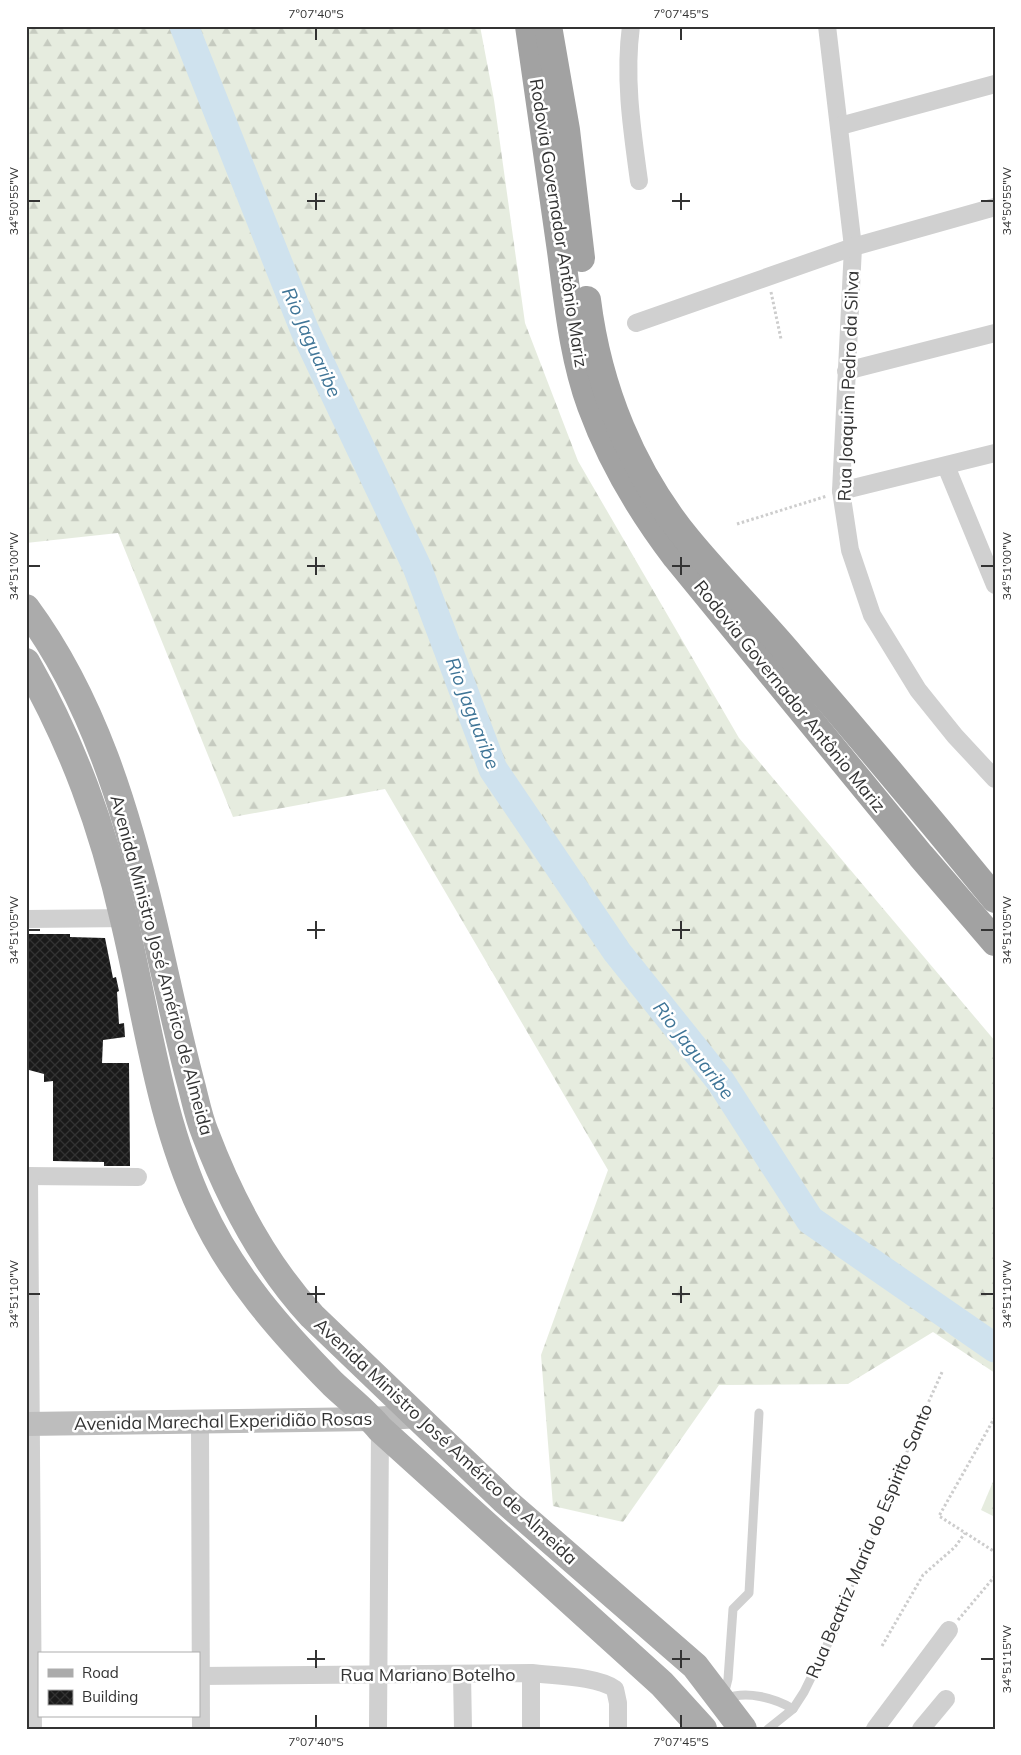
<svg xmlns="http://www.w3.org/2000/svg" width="1021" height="1755" viewBox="0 0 1021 1755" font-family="Mulish,sans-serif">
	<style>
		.forest { fill: url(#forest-firs) }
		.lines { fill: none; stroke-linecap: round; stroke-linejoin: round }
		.river { stroke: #cfe2ee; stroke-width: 29 }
		.building { fill: url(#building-cross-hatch) }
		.path { stroke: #cdcdcd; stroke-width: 3; stroke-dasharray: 2.5 2.5; stroke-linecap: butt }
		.service { stroke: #d0d0d0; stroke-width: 9 }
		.minor { stroke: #d0d0d0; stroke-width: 18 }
		.secondary { stroke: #bdbdbd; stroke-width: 24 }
		.primary { stroke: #ababab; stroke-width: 28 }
		.trunk { stroke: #a2a2a2; stroke-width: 28 }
		.ticks { fill: none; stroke: #333; stroke-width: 2 }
		.labels { text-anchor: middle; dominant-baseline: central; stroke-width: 5; stroke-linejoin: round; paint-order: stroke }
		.street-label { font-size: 18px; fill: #333; stroke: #fff }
		.water-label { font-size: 19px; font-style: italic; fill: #3f7597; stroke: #fff }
		.neatline { fill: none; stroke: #333; stroke-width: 2 }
		.ticks-label { font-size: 12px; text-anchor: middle; fill: #333 }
	</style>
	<defs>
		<pattern id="forest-firs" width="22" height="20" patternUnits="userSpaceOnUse" patternTransform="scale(1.25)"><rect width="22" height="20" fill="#e6ecdf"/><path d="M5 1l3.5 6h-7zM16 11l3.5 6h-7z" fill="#c6cbc0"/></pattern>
		<pattern id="building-cross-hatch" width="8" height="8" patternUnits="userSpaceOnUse" patternTransform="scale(1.25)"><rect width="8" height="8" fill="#1a1a1a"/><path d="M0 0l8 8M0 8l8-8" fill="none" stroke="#333"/></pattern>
	</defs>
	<rect width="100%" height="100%" fill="#fff"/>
	<!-- forest -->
	<g class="forest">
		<polygon points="26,26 480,26 494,100 525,323 578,461 739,738 995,1041 995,1373 933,1332 848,1384 719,1385 623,1522 553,1506 541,1355 608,1170 385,789 233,817 118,533 26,543"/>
		<polygon points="995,1477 995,1517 981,1510"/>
	</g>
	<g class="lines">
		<!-- river -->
		<polyline class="river" points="184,26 305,331 417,567 493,769 617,952 721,1082 810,1220 995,1348"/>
	</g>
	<!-- building -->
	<polygon class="building" points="29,934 70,934 70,937 105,938 113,978 116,977 119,991 117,992 119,1024 124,1023 125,1037 103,1040 102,1063 129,1063 130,1166 104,1166 104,1162 53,1161 53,1081 44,1082 44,1074 29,1070 26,1043 26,936"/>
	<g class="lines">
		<!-- path -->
		<g class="path">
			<polyline points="771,292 781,339"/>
			<polyline points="737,524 827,496"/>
			<polyline points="995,1417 939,1516 995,1552"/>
			<polyline points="839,1619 915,1432 943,1370"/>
			<polyline points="958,1620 995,1576"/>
			<polyline points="882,1646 923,1575 955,1547 965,1533"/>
		</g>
		<!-- service -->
		<g class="service">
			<polyline points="724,1695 728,1679 733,1609 749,1593 759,1413"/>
			<path d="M 725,1699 C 746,1690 775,1698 793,1709"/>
			<polyline points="768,1729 793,1709 804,1692 835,1629"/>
		</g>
		<!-- minor -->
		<g class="minor">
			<path d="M 631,26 C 624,78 632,130 639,181"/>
			<polyline points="827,26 853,247 841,491 850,550 872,615 918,690 955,736 995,779"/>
			<polyline points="840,126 995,84"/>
			<polyline points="636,323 853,247 995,207"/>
			<polyline points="846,371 995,333"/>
			<polyline points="946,466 995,585"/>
			<polyline points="841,491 995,453"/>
			<polyline points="26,919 133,918"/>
			<polyline points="26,1176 138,1177"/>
			<polyline points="29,1176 33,1729"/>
			<polyline points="200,1422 201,1729"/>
			<polyline points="531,1673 531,1729"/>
			<polyline points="462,1674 463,1729"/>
			<path d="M 199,1676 L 531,1673 C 554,1676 597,1676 615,1689 L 618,1703 L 618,1729"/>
			<polyline points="378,1729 380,1429"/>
			<polyline points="875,1729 949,1630"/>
			<polyline points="921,1729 946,1699"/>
		</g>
		<!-- secondary -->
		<polyline class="secondary" points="26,1424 372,1419 419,1416"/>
		<!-- primary -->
		<g class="primary">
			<path d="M 26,608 C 93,699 126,809 152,918 C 165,972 176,1027 190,1080 C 195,1098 198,1116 205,1133 C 230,1199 264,1264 312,1316 L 504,1500 L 695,1666 L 743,1729"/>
			<path d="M 26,662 C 73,745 103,827 124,920 C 147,1016 159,1118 201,1208 C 232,1276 281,1331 333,1384 C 349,1399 366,1412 380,1429 L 662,1684 L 703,1729"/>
		</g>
		<!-- trunk -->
		<g class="trunk">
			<path d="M 529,26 C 540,101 551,176 561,251 C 568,303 573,357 591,406 C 611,461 641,511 676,557 L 921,856 L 995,942"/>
			<polyline points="548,26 566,130 581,258"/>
			<path d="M 587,300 C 598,388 632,472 688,540 C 721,580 758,617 791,656 C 860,736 928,817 995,899"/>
		</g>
	</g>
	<!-- ticks -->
	<path class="ticks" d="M 316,28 L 316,40M 681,28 L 681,40M 316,193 L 316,210M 681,193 L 681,210M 28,201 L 40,201M 307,201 L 325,201M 672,201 L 690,201M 981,201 L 994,201M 316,557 L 316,575M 681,557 L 681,575M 28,566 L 40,566M 307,566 L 325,566M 672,566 L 690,566M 981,566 L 994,566M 316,921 L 316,939M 681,921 L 681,939M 28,930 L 40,930M 307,930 L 325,930M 672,930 L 690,930M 981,930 L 994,930M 316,1286 L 316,1303M 681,1286 L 681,1303M 28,1294 L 40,1294M 307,1294 L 325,1294M 672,1294 L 690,1294M 981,1294 L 994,1294M 316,1650 L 316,1668M 681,1650 L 681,1668M 307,1659 L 325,1659M 672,1659 L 690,1659M 981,1659 L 994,1659M 316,1715 L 316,1728M 681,1715 L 681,1728"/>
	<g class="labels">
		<!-- street labels -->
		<g class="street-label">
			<text transform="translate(559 223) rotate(81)">Rodovia Governador Antônio Mariz</text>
			<text transform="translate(848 386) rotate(-88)">Rua Joaquim Pedro da Silva</text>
			<text transform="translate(790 696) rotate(51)">Rodovia Governador Antônio Mariz</text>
			<text transform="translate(162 965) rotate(75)">Avenida Ministro José Américo de Almeida</text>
			<text transform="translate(223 1421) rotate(-1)">Avenida Marechal Experidião Rosas</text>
			<text transform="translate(446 1441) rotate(43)">Avenida Ministro José Américo de Almeida</text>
			<text transform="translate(869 1541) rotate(-67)">Rua Beatriz Maria do Espirito Santo</text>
			<text x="428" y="1674">Rua Mariano Botelho</text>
		</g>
		<!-- water labels -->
		<g class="water-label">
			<text transform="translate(312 342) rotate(66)">Rio Jaguaribe</text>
			<text transform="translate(473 713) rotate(69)">Rio Jaguaribe</text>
			<text transform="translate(694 1050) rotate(52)">Rio Jaguaribe</text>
		</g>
	</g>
	<!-- border -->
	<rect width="1021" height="1755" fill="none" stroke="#ffffff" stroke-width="55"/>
	<!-- legend -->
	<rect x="38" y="1652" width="162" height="65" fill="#ffffff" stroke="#adadad"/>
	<rect x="48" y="1669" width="25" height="8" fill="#ababab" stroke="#adadad"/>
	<text x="82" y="1678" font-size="15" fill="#333333">Road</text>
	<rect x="48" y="1690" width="25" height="15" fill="url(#building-cross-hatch)" stroke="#adadad"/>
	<text x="82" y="1702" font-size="15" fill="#333333">Building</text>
	<rect x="28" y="28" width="966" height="1700" class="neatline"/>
	<g class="ticks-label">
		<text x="316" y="18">7°07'40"S</text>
		<text x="681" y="18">7°07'45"S</text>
		<text transform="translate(1007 201) rotate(-90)" y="4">34°50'55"W</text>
		<text transform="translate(14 201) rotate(-90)" y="4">34°50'55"W</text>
		<text transform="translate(1007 566) rotate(-90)" y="4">34°51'00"W</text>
		<text transform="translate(14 566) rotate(-90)" y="4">34°51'00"W</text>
		<text transform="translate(1007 930) rotate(-90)" y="4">34°51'05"W</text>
		<text transform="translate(14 930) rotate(-90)" y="4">34°51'05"W</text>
		<text transform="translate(1007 1294) rotate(-90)" y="4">34°51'10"W</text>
		<text transform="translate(14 1294) rotate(-90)" y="4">34°51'10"W</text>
		<text transform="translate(1007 1659) rotate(-90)" y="4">34°51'15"W</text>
		<text x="316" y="1746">7°07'40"S</text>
		<text x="681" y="1746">7°07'45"S</text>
	</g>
</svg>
